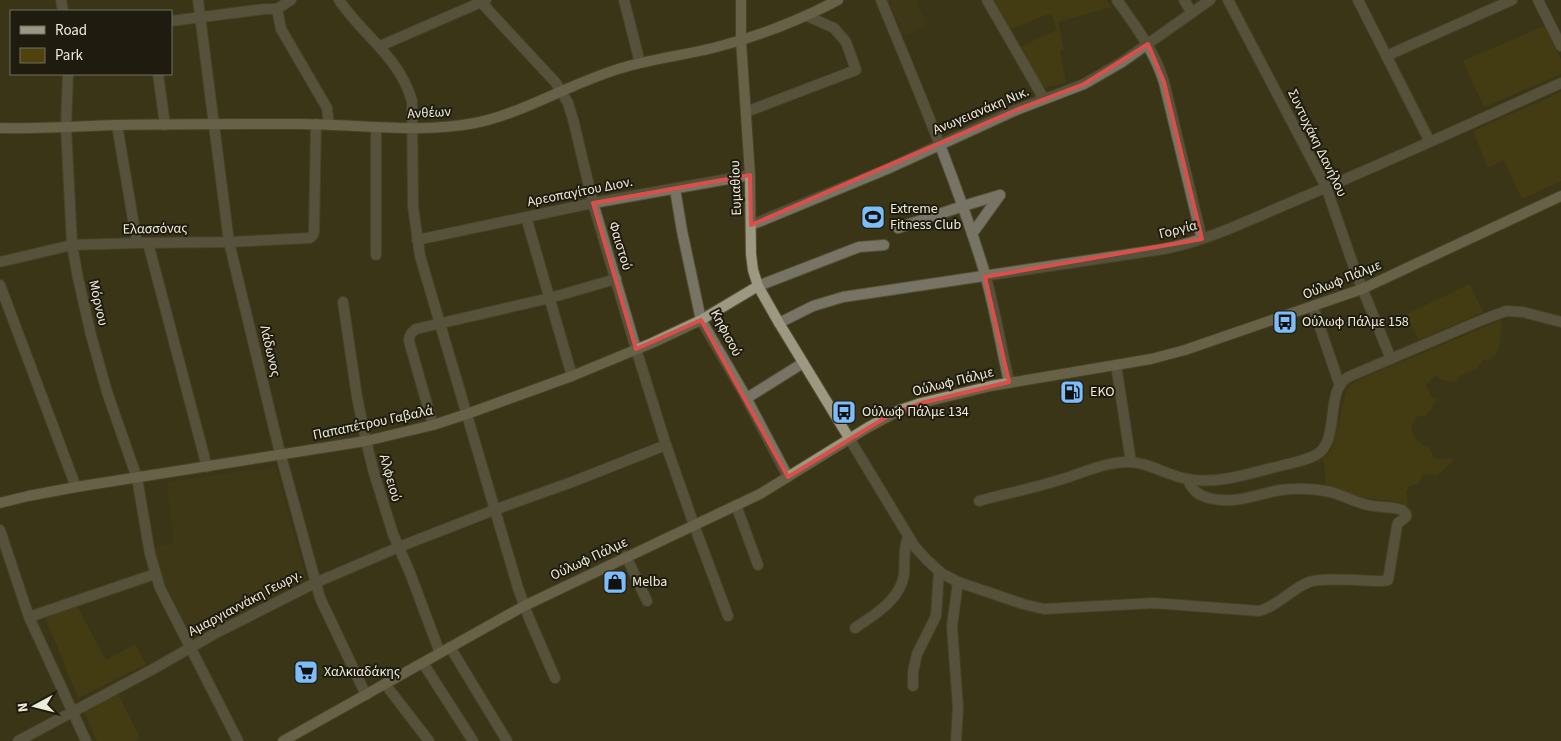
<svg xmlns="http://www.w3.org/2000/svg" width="1561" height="741" viewBox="0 0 1561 741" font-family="'Source Sans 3',sans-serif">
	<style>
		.built { fill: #453d16 }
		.green { fill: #4e430c }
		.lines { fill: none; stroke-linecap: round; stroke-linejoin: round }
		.street-casing { stroke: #585236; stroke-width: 12 }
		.secondary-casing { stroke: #585236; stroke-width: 12 }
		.street { stroke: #777466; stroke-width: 10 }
		.secondary { stroke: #9d9882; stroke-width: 10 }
		.marked { fill: none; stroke: #db4f4b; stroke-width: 4; stroke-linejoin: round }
		.labels { text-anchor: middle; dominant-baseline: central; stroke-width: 4; stroke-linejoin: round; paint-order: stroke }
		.street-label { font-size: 14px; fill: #eeead9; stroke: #1f1c0f }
		.poi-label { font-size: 14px; fill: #eeead9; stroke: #1f1c0f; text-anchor: start }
	</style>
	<rect width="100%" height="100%" fill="#3b3517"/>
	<!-- built -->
	<g class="built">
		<polygon points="888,0 916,0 927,26 904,36"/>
		<polygon points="275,467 306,578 192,637 160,573 153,548 174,542 167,482"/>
	</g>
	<!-- green -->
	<g class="green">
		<polygon points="993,0 1107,0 1112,7 1058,22 1064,49 1060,50 1066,83 1043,88 1020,47 1057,30 1051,13 1009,30"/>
		<polygon points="1544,26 1561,59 1561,74 1484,107 1463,61"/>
		<polygon points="1561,92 1561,181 1522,199 1504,160 1488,168 1473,131"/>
		<polygon points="1470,284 1483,312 1418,340 1407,314"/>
		<path d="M 1501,320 L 1502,324 C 1500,337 1501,361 1483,360 L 1477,368 L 1460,376 L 1455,382 L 1441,380 L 1438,376 L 1434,376 L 1426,385 L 1430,395 L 1437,400 L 1432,405 L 1432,409 L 1427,413 L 1425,417 L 1420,415 L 1415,419 L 1411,426 C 1412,430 1414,438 1418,441 C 1426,449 1429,443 1434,458 L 1445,460 L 1450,457 L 1453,461 L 1437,476 L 1423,474 L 1419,483 L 1409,487 L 1406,492 L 1410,517 L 1406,506 L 1402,503 L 1360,497 L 1325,487 L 1325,468 L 1322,459 L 1329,453 L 1332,448 L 1347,388 L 1356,381 Z"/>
		<polygon points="77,606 106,660 135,644 146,664 78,698 45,617"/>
		<polygon points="118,694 140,738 135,741 97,741 84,712"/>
	</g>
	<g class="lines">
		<!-- street casing -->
		<g class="street-casing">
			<g id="street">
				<polyline points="61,0 63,11"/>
				<polyline points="198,0 229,242 278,445 320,598 366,695"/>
				<path d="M 339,0 C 363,36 399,56 412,101 L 413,206 L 420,256 L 518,588 L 529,618 L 555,678"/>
				<polyline points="479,0 556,83 568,103 574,123 593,203 636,349 666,445 694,525 728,616"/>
				<polyline points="624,0 640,63"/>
				<path d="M 881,0 C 918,90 957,181 985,274 C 995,310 1001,346 1009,382"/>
				<polyline points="987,0 1044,99"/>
				<path d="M 1117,0 C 1136,27 1154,50 1164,82 L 1202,239"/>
				<polyline points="1184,0 1192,13"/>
				<polyline points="1228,0 1326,187 1356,273 1391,359"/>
				<polyline points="1358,0 1430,142"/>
				<polyline points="1538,0 1561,46"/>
				<polyline points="277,9 281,29 327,108 329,125"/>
				<polyline points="171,21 265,9 277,9 291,0"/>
				<polyline points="380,46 486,0"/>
				<polyline points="1386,56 1512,0"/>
				<polyline points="68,74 66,127 72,245 78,278 91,335 107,392 137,478 150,554 160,588 238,741"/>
				<polyline points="158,74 165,125"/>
				<polyline points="746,112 856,70 846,42 834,28 807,16"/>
				<polyline points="117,125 137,243"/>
				<polyline points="376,127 376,255"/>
				<polyline points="675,189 682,231 701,320 743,392 788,477"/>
				<polyline points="526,217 572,376"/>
				<polyline points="751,225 887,169 1016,110 1084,84 1122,62 1210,0"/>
				<polyline points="898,228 963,206 1000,195"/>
				<polyline points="972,234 1000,195"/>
				<polyline points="417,240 593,203 750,175"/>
				<polyline points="148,243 207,467"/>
				<polyline points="0,262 72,245 137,243 229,242 310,238 313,235 314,232 316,124"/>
				<polyline points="0,285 76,487"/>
				<polyline points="758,286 859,247 884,245"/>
				<polyline points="343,302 357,397 366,441 374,473 393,534 410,573 440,653"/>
				<polyline points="1313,307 1340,386"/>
				<path d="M 779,323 L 813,306 L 843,297 L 1164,249 C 1211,240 1255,217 1299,199 C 1387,162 1474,122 1561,83"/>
				<polyline points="1116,365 1131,462"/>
				<polyline points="747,398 803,363"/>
				<path d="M 433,425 L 409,341 C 409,335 411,333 416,329 L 550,298 L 616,279"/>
				<path d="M 849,438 L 915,547 L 927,560 L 941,573 L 958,582 L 1023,604 L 1044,609 L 1154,603 L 1259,611 C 1278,606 1291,589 1309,582 C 1322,577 1366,581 1382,581 L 1388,580 L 1397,526 L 1398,523 L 1406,517 L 1406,514 L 1402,510 C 1391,506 1379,508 1368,505 C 1355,502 1344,496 1331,492 C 1316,489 1297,488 1281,490 C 1261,493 1242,502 1221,500 C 1206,499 1192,494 1188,479"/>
				<path d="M 979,501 C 1004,494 1030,489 1056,481 C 1078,475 1102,463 1125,462 C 1147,461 1165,475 1187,479 C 1218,485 1250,473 1280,466 C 1291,463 1305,461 1316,455 C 1341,441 1324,391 1348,377 L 1482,320 L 1506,311 L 1523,312 L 1561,322"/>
				<polyline points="736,505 758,565"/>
				<polyline points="0,530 29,617 86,741"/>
				<polyline points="626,556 647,601"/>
				<polyline points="29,617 155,574"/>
				<path d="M 855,628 C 874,615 900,600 904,575 C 905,562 903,549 908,537"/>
				<polyline points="450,647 507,741"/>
				<polyline points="423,663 473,741"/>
				<polyline points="385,684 429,741"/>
				<polyline points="913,686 913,672 917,654 936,616 939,571"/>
				<polyline points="18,741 155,668 216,633 315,583 399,547 494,510 572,482 666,445"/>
				<polyline points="956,741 958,708 952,626 958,582"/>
			</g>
		</g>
		<!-- secondary casing -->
		<g class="secondary-casing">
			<g id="secondary">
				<polyline points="741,0 741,41 750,175 751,254 753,270 758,286 779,323 849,438"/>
				<path d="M 0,128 C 39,129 78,126 117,125 C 177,124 238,124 298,124 C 357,124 417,134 475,123 C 525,113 574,81 625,67 C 654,59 684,55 713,48 C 757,37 798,21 838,0"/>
				<polyline points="0,503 28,496 76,487 366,441 433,425 467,414 572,376 652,343 701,320 758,286"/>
				<polyline points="283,741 524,606 760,494 867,428 900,410 921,403 991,386 1151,359 1185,350 1362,289 1561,196"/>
			</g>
		</g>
		<!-- street -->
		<use href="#street" class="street"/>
		<!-- secondary -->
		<use href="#secondary" class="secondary"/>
	</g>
	<!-- marked area -->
	<path d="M0 0H1561V741H0ZM 1148,44 L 1164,82 L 1202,239 L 985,277 L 1009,382 L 921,403 L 888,416 L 788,477 L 701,320 L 636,349 L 593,203 L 750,175 L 751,225 L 1016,110 L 1084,84 Z" fill="#3b3517" fill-opacity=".55" fill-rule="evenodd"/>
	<path class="marked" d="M 1148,44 L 1164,82 L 1202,239 L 985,277 L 1009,382 L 921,403 L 888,416 L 788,477 L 701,320 L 636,349 L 593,203 L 750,175 L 751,225 L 1016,110 L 1084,84 Z"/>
	<!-- icons -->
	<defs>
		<g id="stadium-square" transform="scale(1.25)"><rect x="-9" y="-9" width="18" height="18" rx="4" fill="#7dbef9" stroke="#1f1c0f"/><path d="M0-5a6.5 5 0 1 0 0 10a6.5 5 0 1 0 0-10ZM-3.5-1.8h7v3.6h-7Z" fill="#111"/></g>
		<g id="bus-square" transform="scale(1.25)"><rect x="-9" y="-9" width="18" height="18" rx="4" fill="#7dbef9" stroke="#1f1c0f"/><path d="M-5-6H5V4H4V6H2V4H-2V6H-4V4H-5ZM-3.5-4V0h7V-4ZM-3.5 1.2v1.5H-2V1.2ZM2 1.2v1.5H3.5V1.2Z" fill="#111"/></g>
		<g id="fuel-square" transform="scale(1.25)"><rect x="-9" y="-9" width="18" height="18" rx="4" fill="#7dbef9" stroke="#1f1c0f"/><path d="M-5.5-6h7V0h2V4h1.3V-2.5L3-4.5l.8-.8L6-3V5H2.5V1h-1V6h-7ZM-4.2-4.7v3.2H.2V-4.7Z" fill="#111"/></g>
		<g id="shop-square" transform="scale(1.25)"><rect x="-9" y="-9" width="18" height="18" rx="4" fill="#7dbef9" stroke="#1f1c0f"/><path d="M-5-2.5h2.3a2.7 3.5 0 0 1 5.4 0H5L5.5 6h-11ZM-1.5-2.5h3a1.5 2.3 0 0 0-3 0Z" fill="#111"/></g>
		<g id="supermarket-square" transform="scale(1.25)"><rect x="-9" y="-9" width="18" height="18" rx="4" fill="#7dbef9" stroke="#1f1c0f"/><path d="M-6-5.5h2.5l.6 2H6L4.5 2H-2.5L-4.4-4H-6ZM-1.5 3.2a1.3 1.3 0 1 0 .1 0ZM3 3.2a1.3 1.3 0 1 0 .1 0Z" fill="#111"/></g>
	</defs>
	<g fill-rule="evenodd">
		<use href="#stadium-square" x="873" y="217"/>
		<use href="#bus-square" x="1285" y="322"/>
		<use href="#fuel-square" x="1072" y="392"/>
		<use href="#bus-square" x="844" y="412"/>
		<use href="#shop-square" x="615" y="582"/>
		<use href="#supermarket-square" x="306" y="672"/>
	</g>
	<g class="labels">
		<!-- street labels -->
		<g class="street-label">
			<text transform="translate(981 111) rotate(-23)">Ανωγειανάκη Νικ.</text>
			<text transform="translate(429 113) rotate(-3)">Ανθέων</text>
			<text transform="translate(1317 143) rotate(64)">Συντυχάκη Δανήλου</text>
			<text transform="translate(736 188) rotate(-92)">Ευμαθίου</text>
			<text transform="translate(580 192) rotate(-11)">Αρεοπαγίτου Διον.</text>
			<text transform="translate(155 229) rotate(-1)">Ελασσόνας</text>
			<text transform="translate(1178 230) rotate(-14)">Γοργία</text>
			<text transform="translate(620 246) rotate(73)">Φαιστού</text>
			<text transform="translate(1342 280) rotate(-22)">Ούλωφ Πάλμε</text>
			<text transform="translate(98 303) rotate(77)">Μόρνου</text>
			<text transform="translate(726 333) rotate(62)">Κηφισού</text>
			<text transform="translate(270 351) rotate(77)">Λάδωνος</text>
			<text transform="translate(953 382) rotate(-14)">Ούλωφ Πάλμε</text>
			<text transform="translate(373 423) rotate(-12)">Παπαπέτρου Γαβαλά</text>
			<text transform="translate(390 478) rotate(74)">Αλφειού</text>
			<text transform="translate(589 559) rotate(-25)">Ούλωφ Πάλμε</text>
			<text transform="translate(245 603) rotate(-28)">Αμαργιαννάκη Γεωργ.</text>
		</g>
		<!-- poi labels -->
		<g class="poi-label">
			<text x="890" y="209">Extreme<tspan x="890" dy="16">Fitness Club</tspan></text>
			<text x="1302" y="322">Ούλωφ Πάλμε 158</text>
			<text x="1090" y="392">EKO</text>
			<text x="862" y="412">Ούλωφ Πάλμε 134</text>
			<text x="632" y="582">Melba</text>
			<text x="324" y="672">Χαλκιαδάκης</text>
		</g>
	</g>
	<!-- legend -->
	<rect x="10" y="10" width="162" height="65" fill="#1f1c0f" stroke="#726e60"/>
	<rect x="20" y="26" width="25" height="8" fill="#9d9882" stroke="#726e60"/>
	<text x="55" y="35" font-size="15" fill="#eeead9">Road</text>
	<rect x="20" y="48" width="25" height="15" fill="#4e430c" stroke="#726e60"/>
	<text x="55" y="60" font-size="15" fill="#eeead9">Park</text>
	<!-- north arrow -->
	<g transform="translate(35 706) rotate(263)" stroke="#1f1c0f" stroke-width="4" paint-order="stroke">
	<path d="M0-4L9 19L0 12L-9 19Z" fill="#eeead9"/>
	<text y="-8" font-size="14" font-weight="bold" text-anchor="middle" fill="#eeead9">N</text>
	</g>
</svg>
